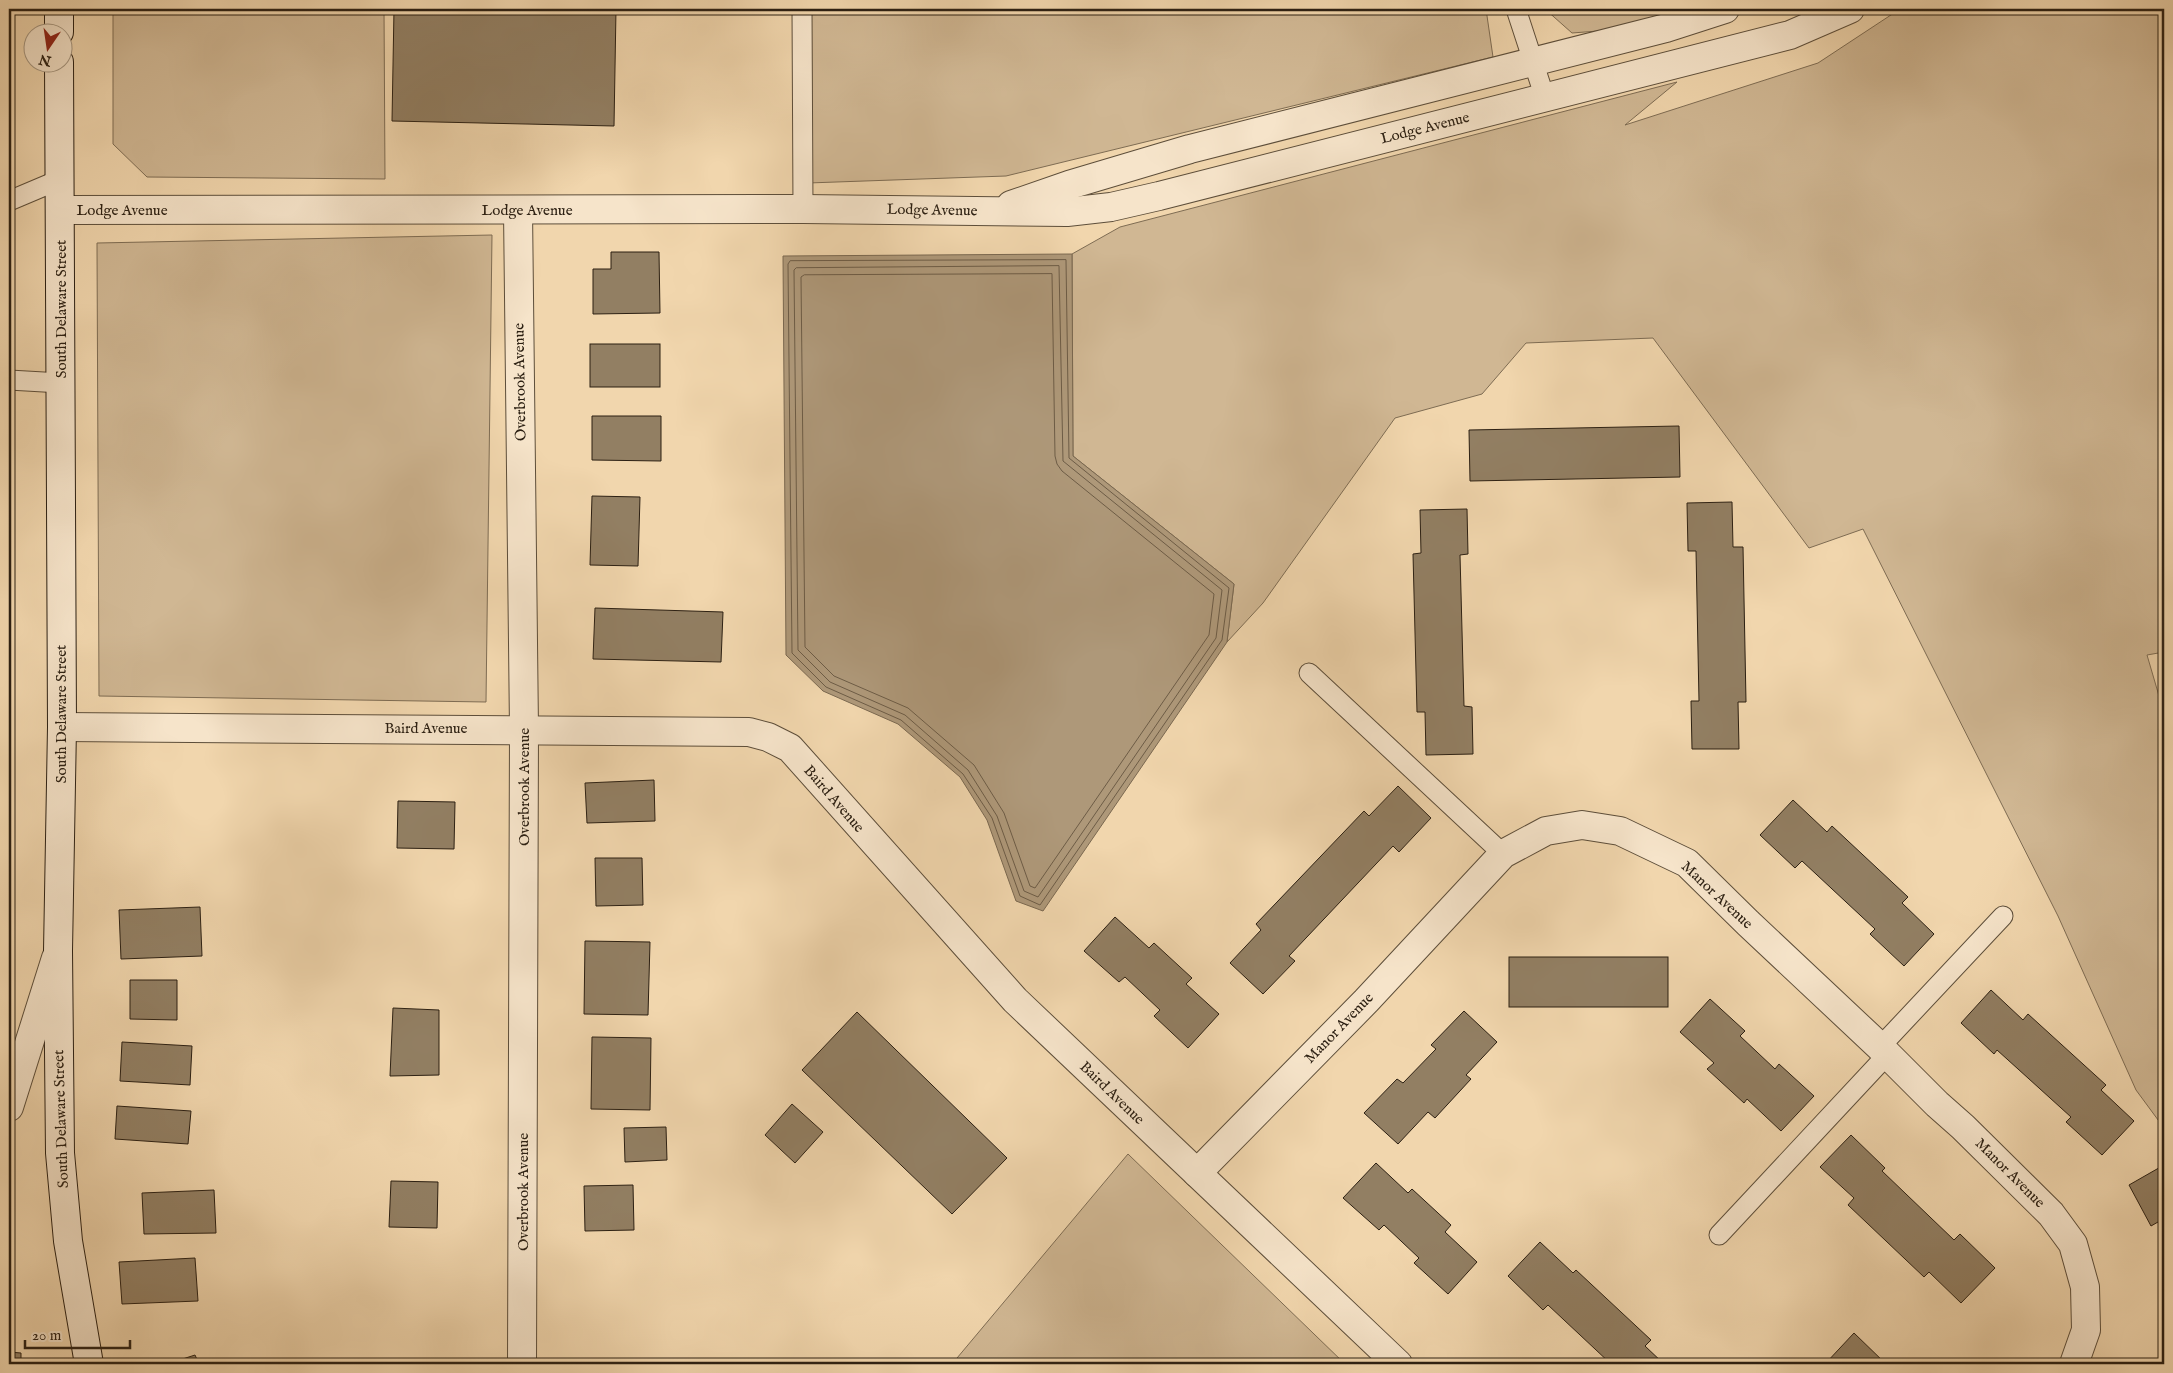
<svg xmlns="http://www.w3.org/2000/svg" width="2173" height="1373" viewBox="0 0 2173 1373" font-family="'IM FELL English',serif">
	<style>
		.green { fill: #d0b793; stroke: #7e6c53 }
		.water { fill: #ae9879; stroke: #7a6850 }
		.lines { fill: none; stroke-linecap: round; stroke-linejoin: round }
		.shore { stroke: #6d5c46; stroke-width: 1 }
		.building { fill: #927f63; stroke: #2c2013 }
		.lane-casing { stroke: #5d4e3a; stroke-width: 21 }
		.street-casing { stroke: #5d4e3a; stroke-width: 30 }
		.secondary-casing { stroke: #2c2013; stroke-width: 30 }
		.lane { stroke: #f6e4ca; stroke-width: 19 }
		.street { stroke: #f6e4ca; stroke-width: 28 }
		.secondary { stroke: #f6e4ca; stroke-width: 28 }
		.labels { text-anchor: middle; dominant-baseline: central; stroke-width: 4; stroke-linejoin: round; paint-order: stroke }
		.street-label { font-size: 15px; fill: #2c2013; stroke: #f6e4ca }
	</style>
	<rect width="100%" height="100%" fill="#f1d6ad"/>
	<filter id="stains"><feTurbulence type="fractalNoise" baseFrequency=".004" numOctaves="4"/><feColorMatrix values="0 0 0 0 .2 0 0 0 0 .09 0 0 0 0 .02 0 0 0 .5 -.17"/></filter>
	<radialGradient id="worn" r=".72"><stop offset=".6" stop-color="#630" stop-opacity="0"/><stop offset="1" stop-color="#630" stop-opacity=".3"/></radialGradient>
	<!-- green -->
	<g class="green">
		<polygon points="113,9 384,9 385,179 147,177 113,144"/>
		<polygon points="809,9 1486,9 1493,57 1006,176 808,183"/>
		<polygon points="1545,9 1682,9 1611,30 1572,33"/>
		<polygon points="1900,9 2164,9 2164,652 2147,655 2164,713 2164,1128 2136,1090 2058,916 1863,529 1809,548 1653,338 1526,343 1482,394 1395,418 1263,603 1227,642 1234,584 1073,456 1072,254 1120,227 1677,82 1625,125 1818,63"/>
		<polygon points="492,235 486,702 99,696 97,243"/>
		<polygon points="1128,1154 1345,1364 952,1364"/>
	</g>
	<!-- water -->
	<polygon class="water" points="1072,254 1073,456 1234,584 1227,642 1043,911 1016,901 987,820 960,777 898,724 823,691 786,655 783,256"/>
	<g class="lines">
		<!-- shore -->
		<g class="shore">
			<polygon points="1066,260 1069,458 1229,588 1222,640 1040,905 1020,896 992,818 963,774 901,720 826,687 792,653 788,264 790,261"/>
			<polygon points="1059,266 1063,461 1222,590 1216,638 1038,897 1024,891 997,816 968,770 905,715 830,682 798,650 794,270 796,268"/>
			<polygon points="1052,274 1055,456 1057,464 1062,471 1214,594 1209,635 1035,888 1030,886 1004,813 974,765 908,708 834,676 805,647 801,277 804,275"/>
		</g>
	</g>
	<!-- building -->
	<g class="building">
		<polygon points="394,9 616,9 614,126 392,121"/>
		<polygon points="611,252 659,252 660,313 593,314 593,269 611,269"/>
		<rect x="590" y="344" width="70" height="43"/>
		<polygon points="592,416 661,416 661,461 592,460"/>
		<polygon points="1679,426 1680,477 1470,481 1469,430"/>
		<polygon points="592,496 640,497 638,566 590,565"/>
		<polygon points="1732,502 1733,547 1743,547 1746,702 1738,702 1739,749 1692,749 1691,701 1699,701 1696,551 1688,551 1687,503"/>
		<polygon points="1467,509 1468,554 1460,555 1464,706 1472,707 1473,754 1426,755 1425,712 1417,712 1413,554 1421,553 1420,510"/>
		<polygon points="595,608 723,612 721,662 593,659"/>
		<polygon points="654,780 655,821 587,823 585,783"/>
		<polygon points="1398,786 1431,818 1399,852 1393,846 1289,956 1295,961 1263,994 1230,963 1261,930 1256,924 1364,811 1369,816"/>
		<polygon points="1793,800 1827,832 1832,826 1908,897 1902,903 1934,934 1904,966 1870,934 1875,929 1802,861 1795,868 1760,835"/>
		<polygon points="398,801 455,802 454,849 397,848"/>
		<polygon points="595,858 642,858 643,905 596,906"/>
		<polygon points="200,907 202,956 121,959 119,910"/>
		<polygon points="1115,917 1149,948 1154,943 1192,978 1186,984 1219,1014 1188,1048 1154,1016 1160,1010 1125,977 1119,982 1084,951"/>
		<polygon points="585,941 650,942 648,1015 584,1014"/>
		<rect x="1509" y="957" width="159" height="50"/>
		<polygon points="130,980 177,980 177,1020 130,1019"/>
		<polygon points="1991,990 2023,1020 2028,1014 2106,1085 2101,1090 2134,1121 2102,1155 2066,1122 2071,1117 1997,1050 1994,1054 1961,1023"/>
		<polygon points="1710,999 1745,1031 1740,1036 1775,1069 1779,1064 1814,1096 1781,1131 1747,1099 1744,1103 1707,1069 1714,1063 1680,1032"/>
		<polygon points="393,1008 439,1010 439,1075 390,1076"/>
		<polygon points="1464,1011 1497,1042 1466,1075 1471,1079 1435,1118 1428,1112 1398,1144 1364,1113 1397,1079 1403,1083 1436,1049 1431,1045"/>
		<polygon points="857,1012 1007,1158 952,1214 802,1070"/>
		<polygon points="592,1037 651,1038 650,1110 591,1109"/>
		<polygon points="122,1042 192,1046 190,1085 120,1081"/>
		<polygon points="792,1104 823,1132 795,1163 765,1135"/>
		<polygon points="117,1106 191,1111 188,1144 115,1139"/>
		<polygon points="666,1127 667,1160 625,1162 624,1128"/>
		<polygon points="1851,1135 1885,1168 1882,1171 1954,1240 1960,1234 1995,1268 1961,1303 1929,1272 1924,1277 1848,1205 1854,1198 1820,1167"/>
		<polygon points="1376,1163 1408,1193 1412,1189 1451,1225 1445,1232 1477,1262 1448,1294 1414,1263 1419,1258 1384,1225 1379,1230 1343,1198"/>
		<polygon points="2164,1165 2164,1234 2158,1222 2151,1226 2129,1185"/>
		<polygon points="391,1181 438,1182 437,1228 389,1227"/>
		<polygon points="633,1185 634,1230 585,1231 584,1186"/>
		<polygon points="214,1190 216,1233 144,1234 142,1193"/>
		<polygon points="1540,1242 1573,1273 1576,1270 1651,1340 1645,1346 1664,1364 1611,1364 1548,1305 1543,1310 1508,1276"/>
		<polygon points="195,1258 198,1301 122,1304 119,1262"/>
		<polygon points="1854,1333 1886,1364 1825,1364"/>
		<polygon points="9,1352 21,1353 21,1364 9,1364"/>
		<polygon points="195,1355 199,1364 167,1364"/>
	</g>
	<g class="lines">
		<!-- lane casing -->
		<g class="lane-casing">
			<g id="lane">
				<polyline points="802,9 803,209"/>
				<polyline points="1516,9 1545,98"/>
				<polyline points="9,201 61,179"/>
				<polyline points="9,380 61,383"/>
				<polyline points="1309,673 1503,854"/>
				<polyline points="1880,1047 2003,916"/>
				<polyline points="1719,1235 1887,1055"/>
			</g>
		</g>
		<!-- street casing -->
		<g class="street-casing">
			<g id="street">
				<polyline points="1011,205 1069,185 1190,149 1666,28 1725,9"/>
				<polyline points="61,210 803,209 1067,212 1111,207 1159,196 1790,35 1850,9"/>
				<polyline points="518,210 524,729 522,1364"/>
				<polyline points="62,727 749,732 768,737 790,748 1015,1000 1398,1364"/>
				<polyline points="9,1107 56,958"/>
				<polyline points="1197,1173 1366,1001 1503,854 1546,831 1582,825 1620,831 1687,863 1748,923 1880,1047 1937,1104 1963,1127 2051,1214 2073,1244 2085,1287 2086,1330 2074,1364"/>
			</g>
		</g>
		<!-- secondary casing -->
		<g class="secondary-casing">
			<g id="secondary">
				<polyline points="59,9 59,32"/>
				<polyline points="59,62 62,727 58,951 60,1153 68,1241 89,1364"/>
			</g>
		</g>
		<!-- lane -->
		<use href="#lane" class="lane"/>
		<!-- street -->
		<use href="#street" class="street"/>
		<!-- secondary -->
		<use href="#secondary" class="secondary"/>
	</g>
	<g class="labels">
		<!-- street labels -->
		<g class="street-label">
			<text transform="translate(1425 128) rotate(-14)">Lodge Avenue</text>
			<text x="122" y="210">Lodge Avenue</text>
			<text x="527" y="210">Lodge Avenue</text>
			<text transform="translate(932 210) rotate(1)">Lodge Avenue</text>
			<text transform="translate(61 309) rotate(-90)">South Delaware Street</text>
			<text transform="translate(520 382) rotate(-91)">Overbrook Avenue</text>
			<text transform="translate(61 714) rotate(-90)">South Delaware Street</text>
			<text x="426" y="728">Baird Avenue</text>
			<text transform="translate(524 787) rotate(-90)">Overbrook Avenue</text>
			<text transform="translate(834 799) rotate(49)">Baird Avenue</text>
			<text transform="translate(1717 895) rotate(43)">Manor Avenue</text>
			<text transform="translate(1339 1028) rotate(-46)">Manor Avenue</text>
			<text transform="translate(1112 1093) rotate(44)">Baird Avenue</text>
			<text transform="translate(61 1119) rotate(-92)">South Delaware Street</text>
			<text transform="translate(2010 1173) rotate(45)">Manor Avenue</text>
			<text transform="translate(523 1192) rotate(-90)">Overbrook Avenue</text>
		</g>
	</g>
	<!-- margin -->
	<rect width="2173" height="1373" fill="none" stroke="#f1d6ad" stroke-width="30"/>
	<rect x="10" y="10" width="2153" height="1353" fill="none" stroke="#2c2013" stroke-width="2.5"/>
	<rect x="15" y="15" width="2143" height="1343" fill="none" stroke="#2c2013"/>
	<!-- north arrow -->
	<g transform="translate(48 48) rotate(193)"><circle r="24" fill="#f6e4ca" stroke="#a59681"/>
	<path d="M0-4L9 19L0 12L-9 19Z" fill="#8f2418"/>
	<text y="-8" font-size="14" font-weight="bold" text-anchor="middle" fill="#2c2013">N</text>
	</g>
	<!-- scale -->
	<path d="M25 1340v8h105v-8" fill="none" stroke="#2c2013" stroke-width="2.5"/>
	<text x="32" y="1340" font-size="15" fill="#2c2013" stroke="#f6e4ca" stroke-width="4" paint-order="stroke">20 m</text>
	<rect width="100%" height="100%" filter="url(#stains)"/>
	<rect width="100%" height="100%" fill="url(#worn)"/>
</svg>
